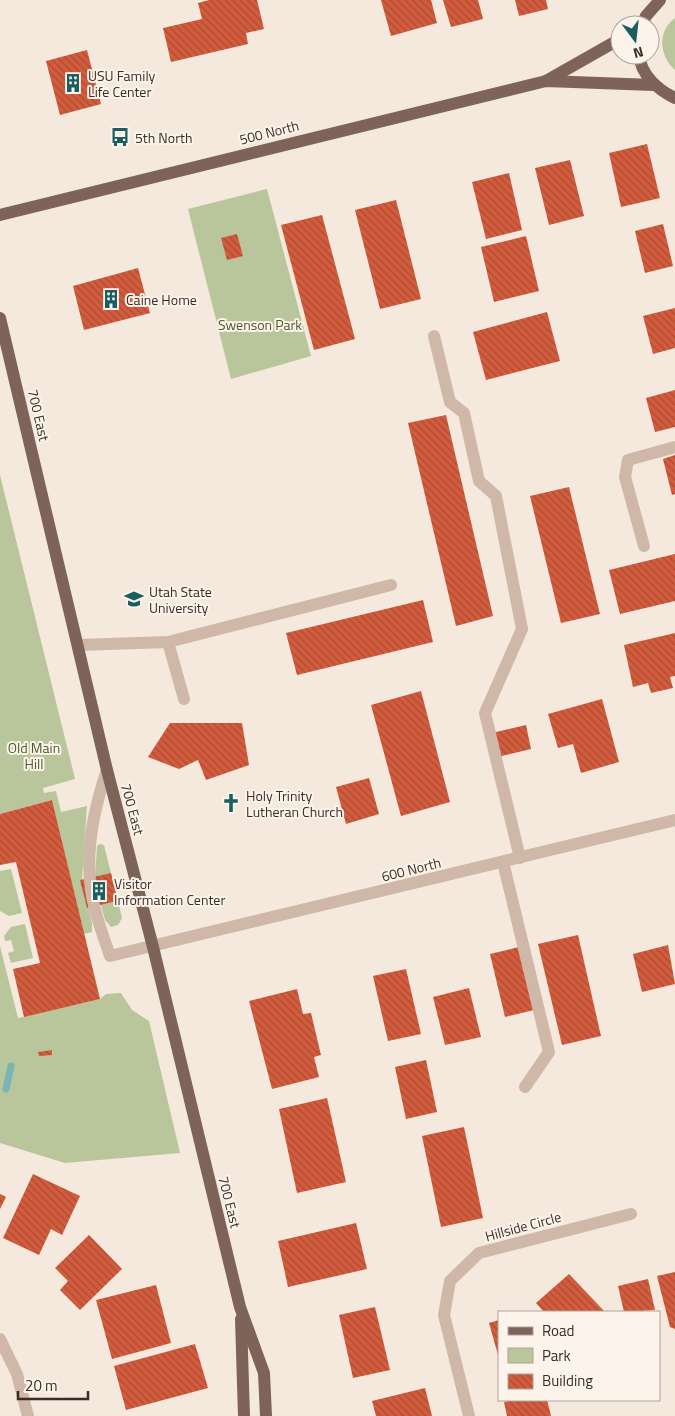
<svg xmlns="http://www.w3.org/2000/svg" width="675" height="1416" viewBox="0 0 675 1416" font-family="'Titillium Web',sans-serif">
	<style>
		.green { fill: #b9c69b }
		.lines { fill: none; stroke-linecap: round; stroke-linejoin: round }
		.stream { stroke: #78b5b5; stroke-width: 7 }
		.building { fill: url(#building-back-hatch) }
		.minor { stroke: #cfb8a7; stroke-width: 12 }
		.major { stroke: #7e6358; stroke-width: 12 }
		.labels { text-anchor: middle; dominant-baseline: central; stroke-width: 4; stroke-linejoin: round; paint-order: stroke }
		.poi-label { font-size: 14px; fill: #3a2d28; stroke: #fcf3ea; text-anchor: start }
		.street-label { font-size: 14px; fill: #3a2d28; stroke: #fcf3ea }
		.park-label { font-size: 14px; fill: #4b5b29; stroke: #fcf3ea }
	</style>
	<defs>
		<pattern id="building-back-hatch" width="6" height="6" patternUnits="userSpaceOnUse" patternTransform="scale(1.25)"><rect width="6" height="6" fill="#d25c3d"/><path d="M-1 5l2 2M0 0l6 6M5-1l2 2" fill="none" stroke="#ab4c33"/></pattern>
	</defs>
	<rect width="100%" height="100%" fill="#f5e9dd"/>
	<!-- green -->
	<g class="green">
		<path d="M 675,18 L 675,70 C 659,56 657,31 675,18 Z"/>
		<polygon points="267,189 311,356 231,379 188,209"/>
		<polygon points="0,475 75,779 43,788 44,793 56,791 61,812 87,806 82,880 92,923 92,932 84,934 52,800 0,814"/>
		<polygon points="100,844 104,845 111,873 95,877 97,846"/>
		<polygon points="11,869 22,913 9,916 0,911 0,871"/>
		<polygon points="118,901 122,918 118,925 111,927 105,920 101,905"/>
		<polygon points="25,924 33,958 11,963 8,953 14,951 11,940 5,941 4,936 11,927"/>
		<polygon points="0,946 18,1018 100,999 106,994 121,993 132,1010 149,1021 180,1153 65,1163 0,1143"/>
	</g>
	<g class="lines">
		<!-- stream -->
		<polyline class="stream" points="6,1089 11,1066"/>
	</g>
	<!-- building -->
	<g class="building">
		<polygon points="209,0 257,0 264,29 246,33 248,44 171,62 163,28 202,19 198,3"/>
		<polygon points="381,0 431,0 437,23 391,36"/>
		<polygon points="443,0 478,0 483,19 451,27"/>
		<polygon points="515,0 546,0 548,9 519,16"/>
		<polygon points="87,50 101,104 60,115 46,61"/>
		<polygon points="647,144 660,198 621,207 609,153"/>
		<polygon points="570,160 584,216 549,225 535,168"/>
		<polygon points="509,173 522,230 486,239 472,182"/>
		<polygon points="396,200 421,299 380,309 355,210"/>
		<polygon points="322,215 355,339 314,350 281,225"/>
		<polygon points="663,224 673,266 645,273 635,231"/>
		<polygon points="237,234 243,256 227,260 221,238"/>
		<polygon points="526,236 539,291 494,302 481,247"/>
		<polygon points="138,268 150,313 84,330 73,286"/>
		<polygon points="675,308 675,348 653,354 643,316"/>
		<polygon points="547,312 560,361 486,380 473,332"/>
		<polygon points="675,390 675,427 655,432 646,398"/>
		<polygon points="446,415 493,616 456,626 408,423"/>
		<polygon points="675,455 675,494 672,495 663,459"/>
		<polygon points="569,487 600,614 561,623 530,496"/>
		<polygon points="675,554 675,601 620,614 609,570"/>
		<polygon points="423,600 433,642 297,675 286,633"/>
		<polygon points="675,633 675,676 670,677 673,688 651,693 648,683 633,687 624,645"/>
		<polygon points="421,691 450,802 401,816 371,705"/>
		<polygon points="602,699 619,762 581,773 573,744 558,748 548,714"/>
		<polygon points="170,723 242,723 249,765 206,780 198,760 179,769 148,757"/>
		<polygon points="526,725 531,749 498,757 492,733"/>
		<polygon points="369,778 379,814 346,824 336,787"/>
		<polygon points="52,800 100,999 24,1017 13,969 40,963 16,862 0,865 0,814"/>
		<polygon points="111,873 118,901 87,908 80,880"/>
		<polygon points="578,935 601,1036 562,1045 538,944"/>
		<polygon points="668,945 675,984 642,992 633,954"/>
		<polygon points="519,947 534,1010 505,1017 490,954"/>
		<polygon points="406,969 421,1034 388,1041 373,976"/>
		<polygon points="469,988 481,1037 445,1045 433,997"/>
		<polygon points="297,989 303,1014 311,1013 321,1055 314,1057 319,1077 272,1089 249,1001"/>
		<polygon points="52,1050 52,1055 39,1056 38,1052"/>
		<polygon points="426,1060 437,1112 406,1119 395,1067"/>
		<polygon points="327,1098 346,1182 297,1193 279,1109"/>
		<polygon points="464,1127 483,1218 441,1227 422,1136"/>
		<polygon points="33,1174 80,1196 62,1235 51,1229 39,1255 3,1238"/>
		<polygon points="0,1194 6,1197 0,1209"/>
		<polygon points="356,1223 367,1269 288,1287 278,1241"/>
		<polygon points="89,1235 122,1269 80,1310 60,1290 68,1281 55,1268"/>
		<polygon points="675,1272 675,1329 670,1327 657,1276"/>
		<polygon points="569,1274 605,1312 544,1312 536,1303"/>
		<polygon points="648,1279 655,1310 624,1312 618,1286"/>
		<polygon points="156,1285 171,1343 112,1359 96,1300"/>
		<polygon points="375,1307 390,1370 353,1378 339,1315"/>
		<polygon points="499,1320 499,1355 498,1355 489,1323"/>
		<polygon points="195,1344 208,1388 126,1410 114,1366"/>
		<polygon points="425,1388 432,1416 376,1416 372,1401"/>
		<polygon points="514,1400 547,1400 551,1416 507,1416 504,1402"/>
	</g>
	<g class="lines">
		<!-- minor -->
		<g class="minor">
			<polyline points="434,336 450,402 464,413 479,481 496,496 522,629 485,713 520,858"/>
			<polyline points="644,546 625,477 628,460 675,447"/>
			<polyline points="168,642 184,699"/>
			<polyline points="78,645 168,642 391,585"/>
			<path d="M 107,770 C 94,808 85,849 91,890 C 94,913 103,935 110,956 L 675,820"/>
			<polyline points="503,862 549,1052 525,1087"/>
			<polyline points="0,1339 17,1374 28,1416"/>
			<polyline points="469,1416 444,1315 450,1281 479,1253 631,1214"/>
		</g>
		<!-- major -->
		<g class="major">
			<polyline points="642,25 646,16 660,0"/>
			<path d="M 639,55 C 641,75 658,90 675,98"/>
			<polyline points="546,81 620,39"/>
			<polyline points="0,215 546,81 653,85"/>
			<polyline points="0,318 107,770 153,947 240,1307 264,1373 266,1416"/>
			<polyline points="241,1319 244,1416"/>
		</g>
	</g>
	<!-- icons -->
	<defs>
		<g id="building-bare" transform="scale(1.5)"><path d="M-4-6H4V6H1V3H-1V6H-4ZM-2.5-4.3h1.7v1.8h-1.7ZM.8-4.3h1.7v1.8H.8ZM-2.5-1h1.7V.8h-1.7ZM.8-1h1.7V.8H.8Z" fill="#195e61" stroke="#fcf3ea" stroke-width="2.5" paint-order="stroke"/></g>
		<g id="bus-bare" transform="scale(1.5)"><path d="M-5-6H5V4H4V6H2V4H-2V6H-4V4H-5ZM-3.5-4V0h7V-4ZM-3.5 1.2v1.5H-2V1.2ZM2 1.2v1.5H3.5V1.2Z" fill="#195e61" stroke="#fcf3ea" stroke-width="2.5" paint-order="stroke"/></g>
		<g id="university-bare" transform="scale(1.5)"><path d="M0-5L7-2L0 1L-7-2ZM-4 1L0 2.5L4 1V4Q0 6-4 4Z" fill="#195e61" stroke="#fcf3ea" stroke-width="2.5" paint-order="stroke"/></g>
		<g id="church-bare" transform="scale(1.5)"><path d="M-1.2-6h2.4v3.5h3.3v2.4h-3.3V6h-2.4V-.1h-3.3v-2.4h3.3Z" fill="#195e61" stroke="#fcf3ea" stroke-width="2.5" paint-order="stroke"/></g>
	</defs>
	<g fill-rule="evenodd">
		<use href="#building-bare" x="73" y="83"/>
		<use href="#bus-bare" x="120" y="137"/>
		<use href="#building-bare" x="111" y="299"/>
		<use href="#university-bare" x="134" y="599"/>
		<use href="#church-bare" x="231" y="803"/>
		<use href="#building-bare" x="99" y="891"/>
	</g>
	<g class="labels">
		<!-- poi labels -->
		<g class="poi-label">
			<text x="88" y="75">USU Family<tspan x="88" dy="16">Life Center</tspan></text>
			<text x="135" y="137">5th North</text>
			<text x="126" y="299">Caine Home</text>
			<text x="149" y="591">Utah State<tspan x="149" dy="16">University</tspan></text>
			<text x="246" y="795">Holy Trinity<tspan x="246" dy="16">Lutheran Church</tspan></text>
			<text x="114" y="883">Visitor<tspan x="114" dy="16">Information Center</tspan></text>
		</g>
		<!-- street labels -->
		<g class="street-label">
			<text transform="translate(269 132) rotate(-14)">500 North</text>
			<text transform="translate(39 415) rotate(77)">700 East</text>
			<text transform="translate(133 809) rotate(75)">700 East</text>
			<text transform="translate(411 869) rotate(-14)">600 North</text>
			<text transform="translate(230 1202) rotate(76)">700 East</text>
			<text transform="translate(523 1226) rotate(-15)">Hillside Circle</text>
		</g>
		<!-- park labels -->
		<g class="park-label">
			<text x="260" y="324">Swenson Park</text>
			<text x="34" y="747">Old Main<tspan x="34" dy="16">Hill</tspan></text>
		</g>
	</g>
	<!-- legend -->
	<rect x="498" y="1311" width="162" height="90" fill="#fcf3ea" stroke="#aea49c"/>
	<rect x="508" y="1327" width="25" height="8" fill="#7e6358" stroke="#aea49c"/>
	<text x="542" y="1336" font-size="15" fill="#3a2d28">Road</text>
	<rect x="508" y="1348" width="25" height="15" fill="#b9c69b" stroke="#aea49c"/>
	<text x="542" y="1361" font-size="15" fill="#3a2d28">Park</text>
	<rect x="508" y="1374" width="25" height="15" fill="url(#building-back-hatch)" stroke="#aea49c"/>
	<text x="542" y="1386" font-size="15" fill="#3a2d28">Building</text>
	<!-- north arrow -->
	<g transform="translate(635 40) rotate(165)"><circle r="24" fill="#fcf3ea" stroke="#aea49c"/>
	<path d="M0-4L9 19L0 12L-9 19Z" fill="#195e61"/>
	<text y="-8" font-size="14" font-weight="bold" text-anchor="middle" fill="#3a2d28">N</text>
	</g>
	<!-- scale -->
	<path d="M18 1391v8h70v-8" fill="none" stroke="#3a2d28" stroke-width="2.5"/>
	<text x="25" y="1391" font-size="15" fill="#3a2d28" stroke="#fcf3ea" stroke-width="4" paint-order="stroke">20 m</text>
</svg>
